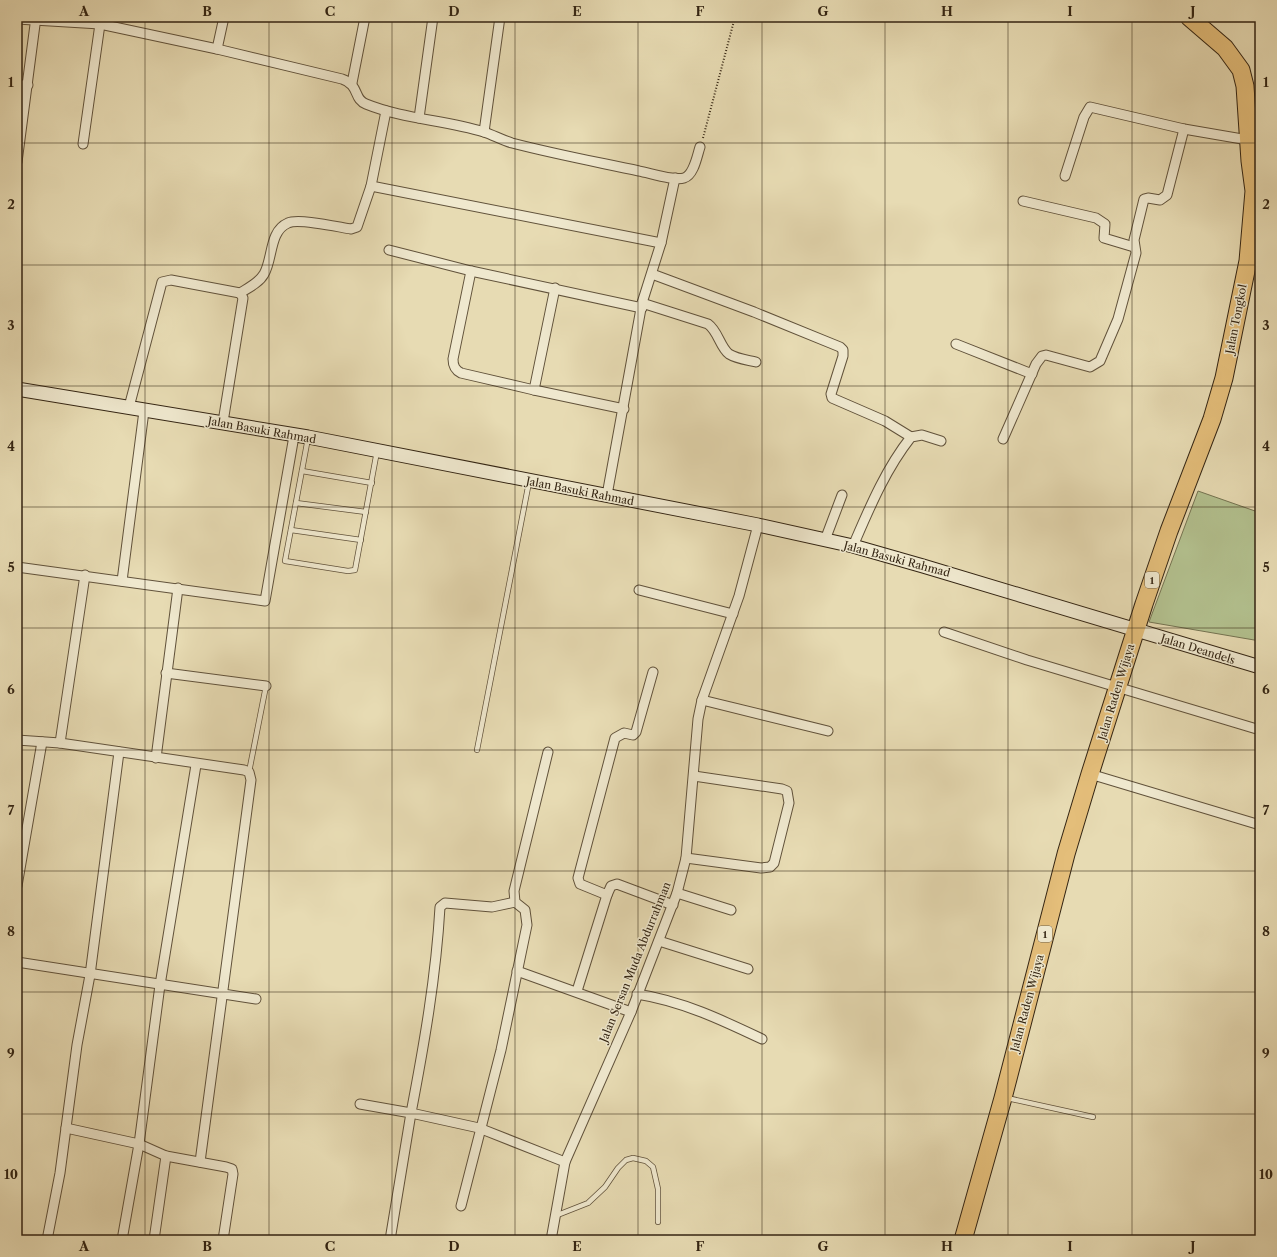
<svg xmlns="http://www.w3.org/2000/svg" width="1277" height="1257" viewBox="0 0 1277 1257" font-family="'Libre Caslon Text',serif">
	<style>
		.green { fill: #b3c18f; stroke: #747351 }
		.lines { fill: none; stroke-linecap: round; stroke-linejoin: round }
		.lane-casing { stroke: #61523b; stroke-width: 6 }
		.street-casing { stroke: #61523b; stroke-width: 11 }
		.secondary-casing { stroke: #342513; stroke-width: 15 }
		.highway-casing { stroke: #342513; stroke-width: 19 }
		.path { stroke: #342513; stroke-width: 2; stroke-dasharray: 1 2; stroke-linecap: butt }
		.lane { stroke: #efe8ce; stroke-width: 4.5 }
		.street { stroke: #efe8ce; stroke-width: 9 }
		.secondary { stroke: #efe8ce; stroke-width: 13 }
		.highway { stroke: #e4be7a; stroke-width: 17 }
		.grid { fill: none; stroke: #342513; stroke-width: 1; stroke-opacity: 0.55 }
		.labels { text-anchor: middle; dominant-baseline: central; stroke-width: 3; stroke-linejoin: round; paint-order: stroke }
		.shield { fill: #efe8ce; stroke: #6c604b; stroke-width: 1 }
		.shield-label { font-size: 10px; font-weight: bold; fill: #342513 }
		.street-label { font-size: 11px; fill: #342513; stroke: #efe8ce }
		.neatline { fill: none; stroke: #342513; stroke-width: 1.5 }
		.grid-label { font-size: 13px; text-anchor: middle; font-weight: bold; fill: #342513 }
	</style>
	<rect width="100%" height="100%" fill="#e7dbb3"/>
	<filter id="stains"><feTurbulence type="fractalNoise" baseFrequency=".005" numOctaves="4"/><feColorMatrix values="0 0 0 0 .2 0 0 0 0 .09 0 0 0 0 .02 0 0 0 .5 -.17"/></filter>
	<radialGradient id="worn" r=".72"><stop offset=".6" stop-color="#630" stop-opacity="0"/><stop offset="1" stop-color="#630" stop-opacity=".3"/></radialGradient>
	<!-- green -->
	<polygon class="green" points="1198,491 1255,511 1260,496 1260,641 1149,622"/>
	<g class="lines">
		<!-- lane casing -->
		<g class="lane-casing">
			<g id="lane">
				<polyline points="308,438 285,561 348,571 355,570 377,451"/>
				<polyline points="302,471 372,483"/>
				<polyline points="296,503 366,512"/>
				<polyline points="291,530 361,540"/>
				<polyline points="477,750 529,482"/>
				<polyline points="249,772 266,686"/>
				<polyline points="1007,1098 1093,1117"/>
				<polyline points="555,1216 588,1203 605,1187 618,1168 626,1160 633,1158 646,1161 653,1167 658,1189 658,1222"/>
			</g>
		</g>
		<!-- street casing -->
		<g class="street-casing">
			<g id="street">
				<path d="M 17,19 L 100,24 L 217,49 L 342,79 C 360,85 353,99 366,104 C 403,119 445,120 484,132 C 493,135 502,140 512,143 C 554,154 597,162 639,171 C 650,173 674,181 684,178 C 694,175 697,156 700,147"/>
				<polyline points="217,49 224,17"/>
				<polyline points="352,83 365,17"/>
				<polyline points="17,85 28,85"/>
				<polyline points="419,118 433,17"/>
				<polyline points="484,132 500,17"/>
				<polyline points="83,144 100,24"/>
				<polyline points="17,162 36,17"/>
				<polyline points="1065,176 1084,117 1090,107 1184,129 1248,140 1260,140"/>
				<polyline points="371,186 661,243"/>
				<polyline points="1023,201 1096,218 1105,224 1104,238 1134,247"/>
				<polyline points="389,250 471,271 642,308"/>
				<path d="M 471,271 L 453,359 C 453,366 455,370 461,373 L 534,390"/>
				<polyline points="652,274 754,312 840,347 843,350 843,356 831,394 832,398 885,421 911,437"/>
				<polyline points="555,288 534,390 624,409"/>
				<path d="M 642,303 L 708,324 C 718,331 720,347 729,354 C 737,359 748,360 756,362"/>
				<polyline points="956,344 1032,374"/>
				<path d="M 129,407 L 162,282 L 171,280 L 240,293 C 248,288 259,283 264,274 C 273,259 269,231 288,223 C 298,218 338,227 351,229 L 357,227 L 371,186 L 386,111"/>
				<polyline points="223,422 243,298 240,293"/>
				<polyline points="1003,439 1036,364 1042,356 1046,355 1090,367 1100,361 1118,319 1136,253 1134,240 1144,199 1148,198 1160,200 1167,195 1184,129"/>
				<polyline points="607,495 642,303 661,243 675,178"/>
				<polyline points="825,540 842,495"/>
				<path d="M 853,546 C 869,509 885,470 911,437 L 922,435 L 941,441"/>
				<polyline points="17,567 265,601 294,436"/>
				<polyline points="122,581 144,411"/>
				<polyline points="639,590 733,614"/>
				<polyline points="944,632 1027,660 1260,730"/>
				<polyline points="653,672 636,732 633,735 624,733 615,738 578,878 580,884 607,895 611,886 617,884 673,905"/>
				<polyline points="166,673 266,686"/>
				<polyline points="702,700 828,731"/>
				<polyline points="17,740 60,743 244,770 249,772 251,780 200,1162"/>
				<polyline points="60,743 85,575"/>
				<polyline points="156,758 178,588"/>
				<polyline points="1090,774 1260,825"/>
				<polyline points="686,858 761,868 770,867 774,863 789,803 787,791 782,789 694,776"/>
				<polyline points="17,886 42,742"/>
				<polyline points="677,893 731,910"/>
				<path d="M 515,902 L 492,907 L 445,903 L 440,907 C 436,977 424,1045 411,1113 L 479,1128 L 565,1162"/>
				<polyline points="659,941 748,969"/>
				<polyline points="17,962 256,999"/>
				<polyline points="517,971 631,1012"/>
				<polyline points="577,991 607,895"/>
				<path d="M 637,994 C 682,1001 722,1020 762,1039"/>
				<polyline points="360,1104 411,1113 390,1240"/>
				<polyline points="66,1128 139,1144 166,1156 226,1167 232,1169 233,1174 223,1240"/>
				<polyline points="461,1206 501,1050 527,925 525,910 515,902 514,891 548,752"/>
				<polyline points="47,1240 60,1173 77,1045 90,975 119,752"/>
				<polyline points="122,1240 139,1144 160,985 196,765"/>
				<polyline points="154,1240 166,1156"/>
				<polyline points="551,1240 565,1162 631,1012 677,893 686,858 698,719 702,700 739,596 758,525"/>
			</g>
		</g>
		<!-- secondary casing -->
		<g class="secondary-casing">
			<polyline id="secondary" points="17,389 308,437 758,525 853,546 923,566 1260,667"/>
		</g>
		<!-- highway casing -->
		<g class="highway-casing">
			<polyline id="highway" points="963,1240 1003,1098 1066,854 1090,774 1144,604 1169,531 1212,419 1224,378 1248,261 1254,191 1250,161 1245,86 1241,70 1225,48 1189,17"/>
		</g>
		<!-- path -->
		<polyline class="path" points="703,138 735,17"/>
		<!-- lane -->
		<use href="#lane" class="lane"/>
		<!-- street -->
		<use href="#street" class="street"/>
		<!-- secondary -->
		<use href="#secondary" class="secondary"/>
		<!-- highway -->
		<use href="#highway" class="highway"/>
	</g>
	<!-- grid -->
	<path class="grid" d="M 145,17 L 145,1240M 269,17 L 269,1240M 392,17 L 392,1240M 515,17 L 515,1240M 638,17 L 638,1240M 762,17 L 762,1240M 885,17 L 885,1240M 1008,17 L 1008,1240M 1132,17 L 1132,1240M 17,143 L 1260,143M 17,265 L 1260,265M 17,386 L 1260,386M 17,507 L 1260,507M 17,628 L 1260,628M 17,750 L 1260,750M 17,871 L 1260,871M 17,992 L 1260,992M 17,1114 L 1260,1114"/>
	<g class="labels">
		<!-- shield labels -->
		<g class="shield">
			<rect x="1145" y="572" width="14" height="16" rx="3"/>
			<rect x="1038" y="926" width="14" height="16" rx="3"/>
		</g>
		<g class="shield-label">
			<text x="1152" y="580">1</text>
			<text x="1045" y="934">1</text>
		</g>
		<!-- street labels -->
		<g class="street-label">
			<text transform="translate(1236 319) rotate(-79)">Jalan Tongkol</text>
			<text transform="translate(262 430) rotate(10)">Jalan Basuki Rahmad</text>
			<text transform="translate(580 491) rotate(11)">Jalan Basuki Rahmad</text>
			<text transform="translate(897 559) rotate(15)">Jalan Basuki Rahmad</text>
			<text transform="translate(1198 649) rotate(17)">Jalan Deandels</text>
			<text transform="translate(1116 692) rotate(-73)">Jalan Raden Wijaya</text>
			<text transform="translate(635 962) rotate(-68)">Jalan Sersan Muda Abdurrahman</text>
			<text transform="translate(1027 1003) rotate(-75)">Jalan Raden Wijaya</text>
		</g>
	</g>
	<!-- margin -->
	<rect width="1277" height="1257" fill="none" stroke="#e7dbb3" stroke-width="44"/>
	<rect x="22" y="22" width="1233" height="1213" class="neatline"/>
	<g class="grid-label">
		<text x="84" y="16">A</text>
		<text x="207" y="16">B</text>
		<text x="330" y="16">C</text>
		<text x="454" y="16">D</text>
		<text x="577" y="16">E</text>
		<text x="700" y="16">F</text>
		<text x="823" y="16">G</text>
		<text x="947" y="16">H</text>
		<text x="1070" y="16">I</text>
		<text x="1193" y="16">J</text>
		<text x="11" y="87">1</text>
		<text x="1266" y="87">1</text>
		<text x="11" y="209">2</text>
		<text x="1266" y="209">2</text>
		<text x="11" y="330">3</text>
		<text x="1266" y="330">3</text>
		<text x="11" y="451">4</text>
		<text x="1266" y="451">4</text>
		<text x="11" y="572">5</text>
		<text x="1266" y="572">5</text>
		<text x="11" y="694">6</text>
		<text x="1266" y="694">6</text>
		<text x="11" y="815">7</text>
		<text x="1266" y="815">7</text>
		<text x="11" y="936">8</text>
		<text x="1266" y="936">8</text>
		<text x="11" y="1058">9</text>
		<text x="1266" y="1058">9</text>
		<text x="11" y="1179">10</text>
		<text x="1266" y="1179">10</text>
		<text x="84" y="1251">A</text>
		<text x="207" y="1251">B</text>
		<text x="330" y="1251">C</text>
		<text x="454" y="1251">D</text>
		<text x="577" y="1251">E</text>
		<text x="700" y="1251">F</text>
		<text x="823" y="1251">G</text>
		<text x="947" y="1251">H</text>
		<text x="1070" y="1251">I</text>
		<text x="1193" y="1251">J</text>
	</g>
	<rect width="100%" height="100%" filter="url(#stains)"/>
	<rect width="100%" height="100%" fill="url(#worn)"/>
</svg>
